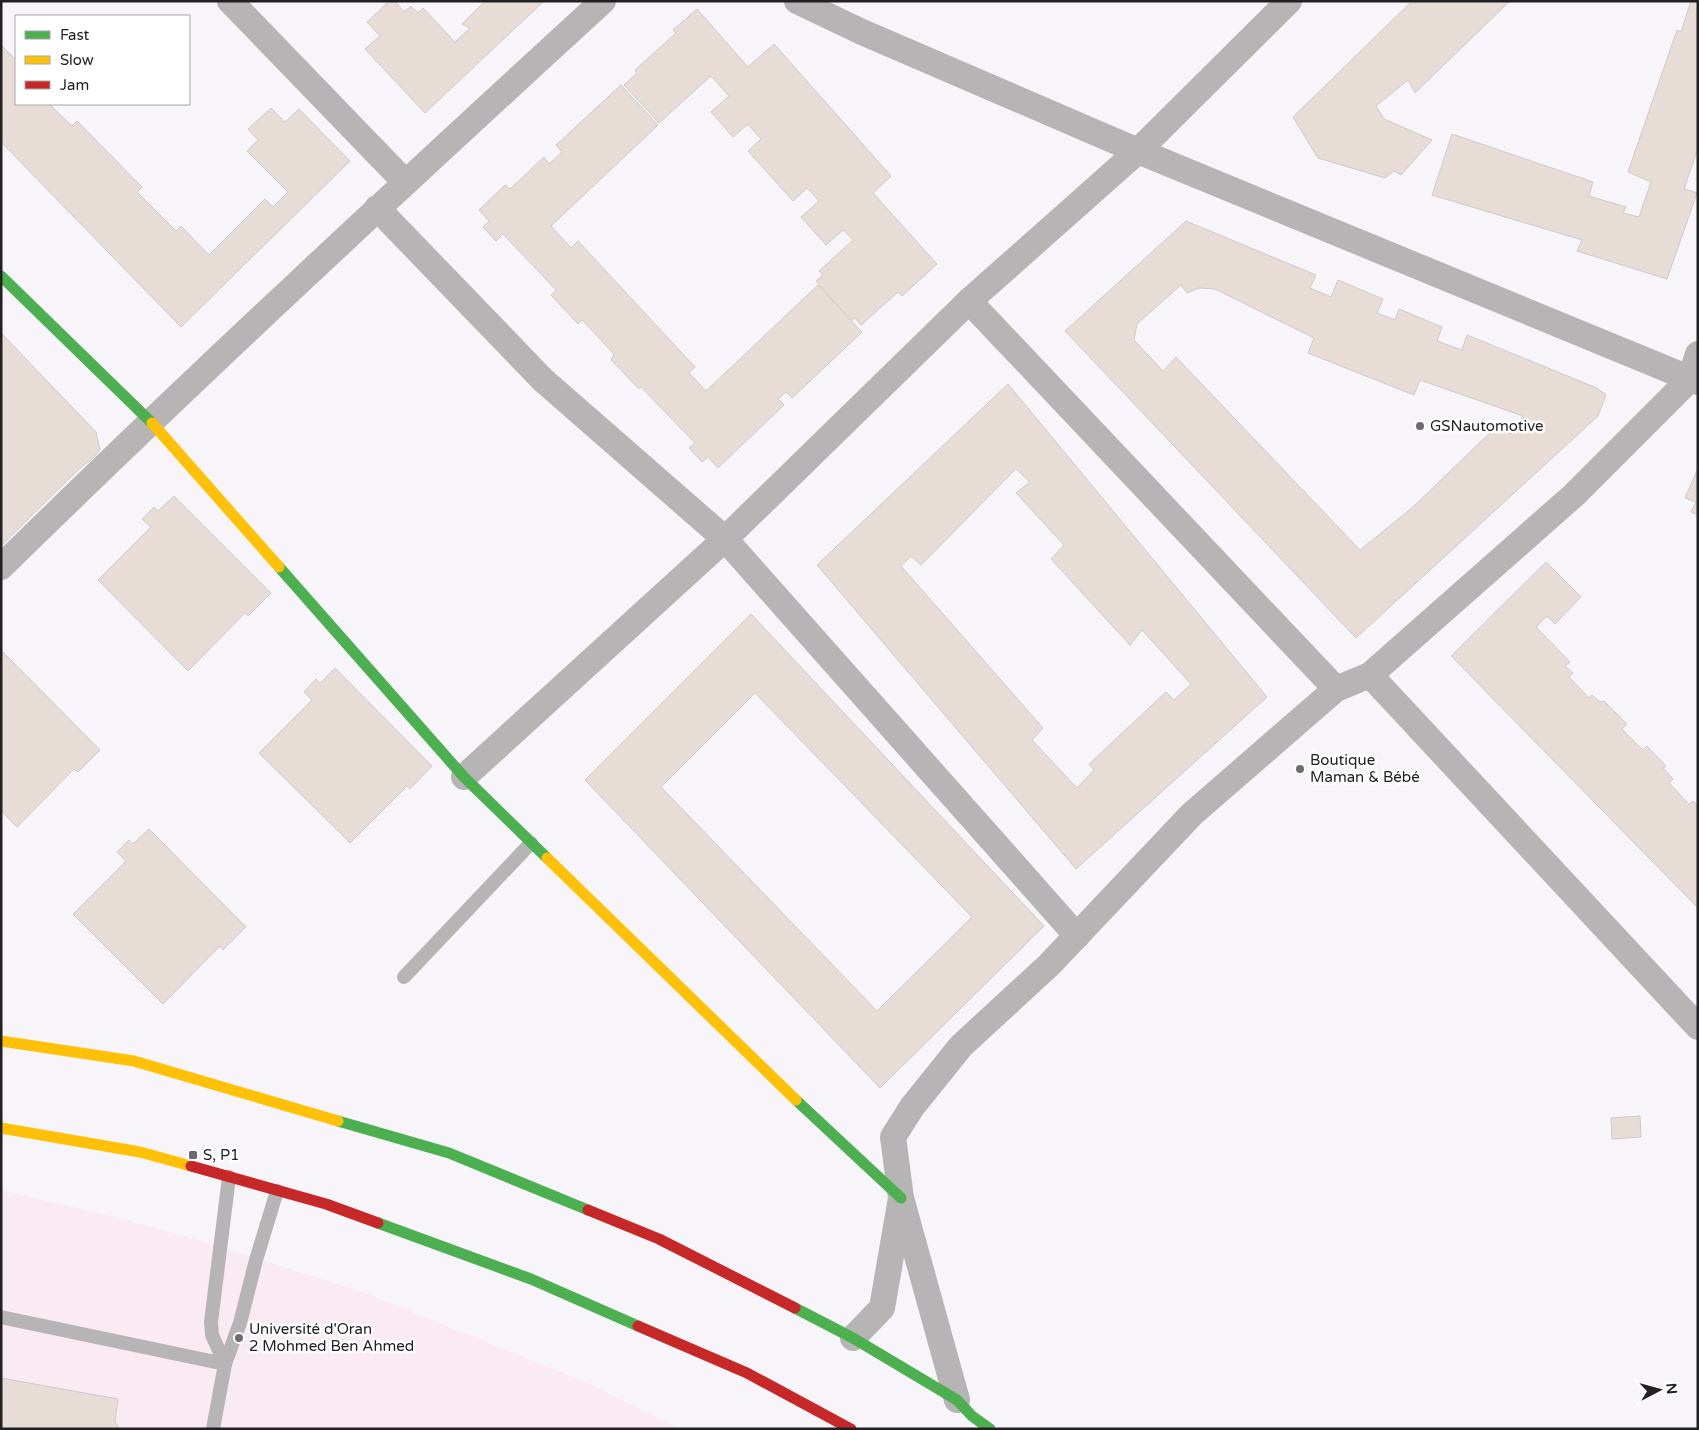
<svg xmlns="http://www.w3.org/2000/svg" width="1699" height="1430" viewBox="0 0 1699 1430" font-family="'Varela Round',sans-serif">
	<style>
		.education { fill: #faebf2 }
		.building { fill: #e8ddd6; stroke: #cdcacb; fill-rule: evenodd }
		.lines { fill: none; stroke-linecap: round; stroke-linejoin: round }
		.lane { stroke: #b6b4b4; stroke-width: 14 }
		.street { stroke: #b6b4b4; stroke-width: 26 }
		.fast { stroke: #4caf50; stroke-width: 11 }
		.slow { stroke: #ffc107; stroke-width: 11 }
		.jam { stroke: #c62828; stroke-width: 11 }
		.poi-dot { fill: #6c6b6e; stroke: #fff; stroke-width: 2 }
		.labels { text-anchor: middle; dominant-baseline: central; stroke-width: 5; stroke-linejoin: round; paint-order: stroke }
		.poi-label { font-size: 15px; fill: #212023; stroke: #fff; text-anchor: start }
	</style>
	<rect width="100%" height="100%" fill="#f7f5fa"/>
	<!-- education -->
	<polygon class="education" points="1,1190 123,1219 225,1248 365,1293 588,1383 679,1429 1,1429"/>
	<!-- building -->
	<g class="building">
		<polygon points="389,1 395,1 404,12 411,6 418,13 423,8 455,42 470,28 462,24 485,1 544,1 425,113 365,49 380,36 367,22"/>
		<polygon points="1412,1 1510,1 1415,93 1408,80 1376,106 1384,119 1432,140 1401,175 1394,171 1385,178 1318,158 1293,117"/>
		<polygon points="1691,1 1698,1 1698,148 1684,189 1697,193 1667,279 1577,251 1582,240 1432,195 1452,134 1593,182 1589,196 1626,207 1623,213 1639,217 1651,182 1628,172 1677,30 1681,32"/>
		<polygon points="697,9 748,67 774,44 891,176 873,193 937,264 902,296 898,292 861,325 855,318 851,321 816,281 823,275 819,271 853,240 843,230 826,245 801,217 819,201 807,188 793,201 748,151 761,139 748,124 733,137 711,112 729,96 711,76 659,123 624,85 637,73 635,70 676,33 673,30"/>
		<polygon points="1,45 16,60 16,104 49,104 72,126 77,121 142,187 137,192 176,231 181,226 209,255 265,199 273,207 288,192 247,151 258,140 248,129 271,108 285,122 299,109 350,161 181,327 1,142"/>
		<polygon points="621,85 658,125 551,226 571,248 578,241 695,367 689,373 706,391 818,285 862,332 792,398 786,392 778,399 784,405 718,468 708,457 702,462 689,448 695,443 641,387 639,389 611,360 614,354 582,320 578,324 551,295 556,290 503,234 496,241 483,227 489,221 479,210 505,185 510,189 544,157 549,164 562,152 556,145"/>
		<path d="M 1186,221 L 1316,275 L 1310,288 L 1331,297 L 1338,280 L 1383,299 L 1377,313 L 1395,320 L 1399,309 L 1442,327 L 1437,341 L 1462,350 L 1467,335 L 1597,388 L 1606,395 L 1598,416 L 1356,638 L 1065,331 ZM 1181,285 L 1187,293 L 1199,288 L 1215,289 L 1314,338 L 1308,353 L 1414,395 L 1420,380 L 1523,416 L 1510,434 L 1499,424 L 1413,507 L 1360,550 L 1176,357 L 1163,371 L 1134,340 L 1137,324 Z"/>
		<polygon points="1,333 96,432 100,450 93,458 79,469 1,546"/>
		<path d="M 1008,384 L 1267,697 L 1076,869 L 817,565 ZM 1016,469 L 1030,482 L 1016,493 L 1064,545 L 1051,559 L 1130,645 L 1142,630 L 1191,684 L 1174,700 L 1166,692 L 1089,764 L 1094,770 L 1077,788 L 1032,740 L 1043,728 L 901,566 L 911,556 L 921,565 Z"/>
		<polygon points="1698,468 1698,515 1691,512 1696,502 1685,498"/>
		<polygon points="174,496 271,593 248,616 245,613 188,671 98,580 151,527 142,519 154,507 158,511"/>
		<polygon points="1546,562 1581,597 1555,624 1547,616 1536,627 1570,662 1565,666 1573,673 1569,677 1589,698 1592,695 1600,702 1604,701 1627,724 1622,729 1643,750 1647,746 1666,766 1663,768 1673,779 1669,783 1689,804 1693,801 1698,806 1698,908 1451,656"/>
		<path d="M 751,614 L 1044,926 L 880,1088 L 585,780 ZM 755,693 L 972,917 L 877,1011 L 661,787 Z"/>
		<polygon points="3,652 100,750 78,772 74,769 17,827 1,811 1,653"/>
		<polygon points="335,668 432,766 410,789 407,786 350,843 259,753 312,700 304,692 316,679 320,683"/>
		<polygon points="149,829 246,927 223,950 220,946 163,1004 73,914 126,861 117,852 129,840 133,844"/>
		<polygon points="1640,1116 1641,1137 1612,1139 1611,1118"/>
		<polygon points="1,1378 118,1399 115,1421 119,1429 1,1429"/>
	</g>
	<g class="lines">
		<!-- lane -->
		<g class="lane">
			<polyline points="404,977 531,843"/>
			<polyline points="1,1317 225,1364"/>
			<polyline points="225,1364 212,1335 211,1322 229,1177"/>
			<polyline points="213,1429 225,1364 240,1323 256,1260 277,1191"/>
		</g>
		<!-- street -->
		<g class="street">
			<polyline points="230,1 405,182"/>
			<polyline points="797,1 862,32 1138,151 1698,382"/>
			<polyline points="377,208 543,380 725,539 1077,936"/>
			<polyline points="969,301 1336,689"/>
			<path d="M 1,567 C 198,374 400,187 603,1"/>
			<polyline points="1370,675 1698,1027"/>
			<polyline points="464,777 725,539 969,301 1138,151 1289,1"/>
			<polyline points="901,1198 893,1137 912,1107 961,1046 1049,965 1192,814 1336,689 1370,675 1574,495 1690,379 1698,354"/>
			<polyline points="853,1338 882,1308 901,1198 957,1400"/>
		</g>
		<!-- fast -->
		<g class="fast">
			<polyline points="1,276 152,423"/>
			<polyline points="279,567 464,777 547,858"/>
			<polyline points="796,1100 901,1198"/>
			<polyline points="338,1121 449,1153 588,1210"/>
			<polyline points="378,1223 531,1279 638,1326"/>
			<polyline points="795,1308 853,1338 957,1400 972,1416 990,1429"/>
		</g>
		<!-- slow -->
		<g class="slow">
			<polyline points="152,423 279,567"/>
			<polyline points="547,858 796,1100"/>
			<polyline points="1,1041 134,1061 338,1121"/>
			<polyline points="1,1128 140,1152 191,1166"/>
		</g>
		<!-- jam -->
		<g class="jam">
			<polyline points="191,1166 326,1204 378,1223"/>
			<polyline points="588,1210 659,1239 795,1308"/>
			<polyline points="638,1326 747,1373 851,1429"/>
		</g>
	</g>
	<!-- markers -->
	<g class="poi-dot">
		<circle cx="1420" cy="426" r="5"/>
		<circle cx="1300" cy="769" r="5"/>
		<rect x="188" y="1150" width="10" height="10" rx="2.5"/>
		<circle cx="239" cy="1338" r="5"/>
	</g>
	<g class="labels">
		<!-- poi labels -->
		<g class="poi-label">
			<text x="1430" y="426">GSNautomotive</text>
			<text x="1310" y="760">Boutique<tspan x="1310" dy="17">Maman &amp; Bébé</tspan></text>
			<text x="203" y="1155">S, P1</text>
			<text x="249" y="1329">Université d'Oran<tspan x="249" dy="17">2 Mohmed Ben Ahmed</tspan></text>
		</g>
	</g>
	<!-- border -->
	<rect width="1699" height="1430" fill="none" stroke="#212023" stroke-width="5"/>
	<!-- legend -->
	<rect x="15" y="15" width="175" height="90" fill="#ffffff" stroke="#a6a6a7"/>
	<rect x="25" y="31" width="25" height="8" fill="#4caf50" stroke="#a6a6a7"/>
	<text x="60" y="40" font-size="15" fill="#212023">Fast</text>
	<rect x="25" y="56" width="25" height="8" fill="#ffc107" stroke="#a6a6a7"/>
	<text x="60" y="65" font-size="15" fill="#212023">Slow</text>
	<rect x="25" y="81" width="25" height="8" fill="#c62828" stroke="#a6a6a7"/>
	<text x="60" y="90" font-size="15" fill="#212023">Jam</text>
	<!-- north arrow -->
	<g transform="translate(1659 1390) rotate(84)" stroke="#ffffff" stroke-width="4" paint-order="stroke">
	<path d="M0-4L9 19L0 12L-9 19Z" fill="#212023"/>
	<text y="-8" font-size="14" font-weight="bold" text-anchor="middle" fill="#212023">N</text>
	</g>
</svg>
